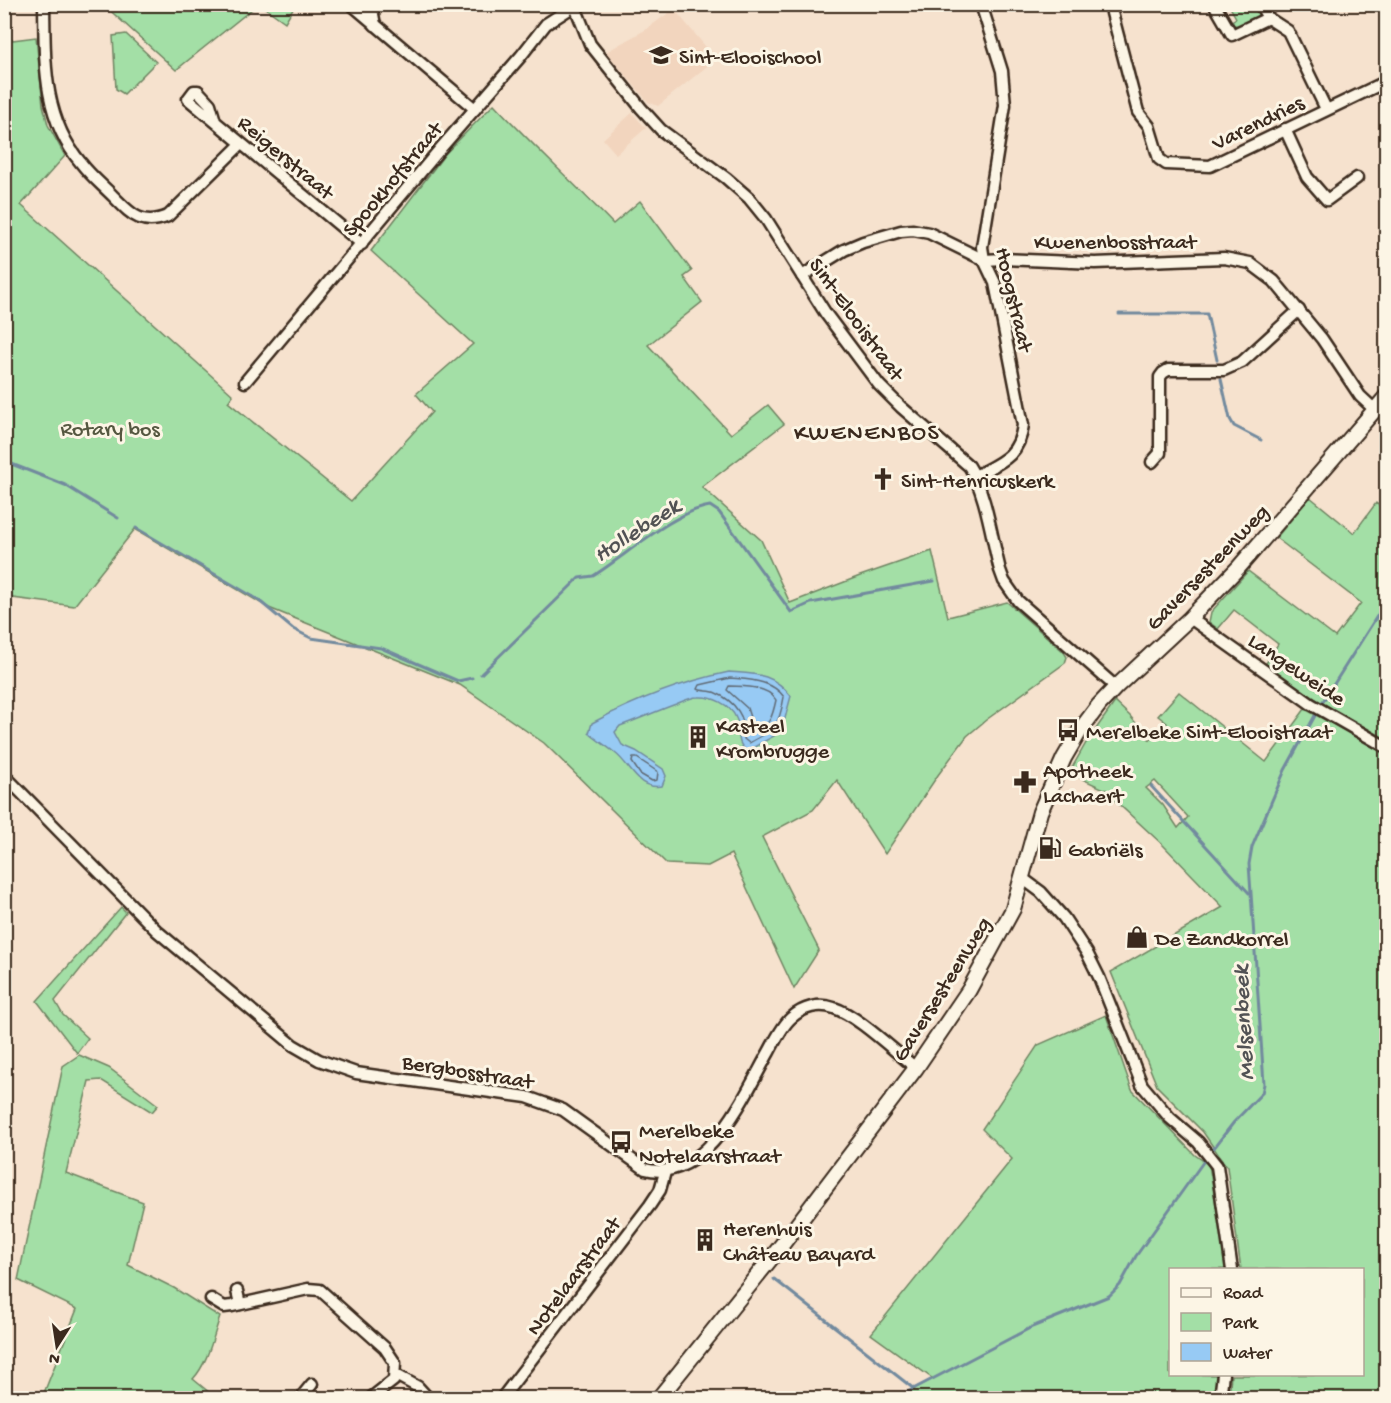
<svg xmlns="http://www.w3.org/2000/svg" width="1391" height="1403" font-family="'Gochi Hand',sans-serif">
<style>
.built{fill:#f2d5be}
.green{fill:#a3dfa6;stroke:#6f8462;stroke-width:1.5;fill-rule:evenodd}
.water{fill:#97caf4;stroke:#728a9e;stroke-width:1.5}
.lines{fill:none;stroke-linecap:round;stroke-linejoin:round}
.shore{stroke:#606a74;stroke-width:1.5}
.stream{stroke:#728a9e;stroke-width:3}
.minor-casing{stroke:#3b2a1e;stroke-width:15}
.tertiary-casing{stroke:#3b2a1e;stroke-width:18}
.minor{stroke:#fcf5e5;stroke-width:10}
.tertiary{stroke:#fcf5e5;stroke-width:14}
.labels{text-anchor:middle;stroke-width:6;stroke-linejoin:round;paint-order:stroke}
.poi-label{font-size:22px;fill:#3b2a1e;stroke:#fcf5e5;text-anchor:start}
.street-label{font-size:22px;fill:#3b2a1e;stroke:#fcf5e5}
.park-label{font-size:22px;fill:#555740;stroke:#fcf5e5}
.neighbourhood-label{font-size:24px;letter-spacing:1.5px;fill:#3b2a1e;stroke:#fcf5e5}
.water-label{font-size:24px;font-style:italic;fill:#525254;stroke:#fcf5e5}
</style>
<rect width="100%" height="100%" fill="#f6e2ce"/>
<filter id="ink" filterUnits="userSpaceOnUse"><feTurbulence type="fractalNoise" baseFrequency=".0167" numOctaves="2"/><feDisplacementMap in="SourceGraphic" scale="12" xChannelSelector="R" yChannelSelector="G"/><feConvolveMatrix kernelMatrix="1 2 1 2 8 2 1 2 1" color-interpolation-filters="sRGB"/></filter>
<g filter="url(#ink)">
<!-- built -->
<g class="built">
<path d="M 674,9 L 716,59 L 658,106 L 648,102 L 606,52 L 645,30 Z"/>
<path d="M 632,113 L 646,128 L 616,154 L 603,139 Z"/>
</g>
<!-- green -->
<g class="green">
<path d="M 104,5 L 257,5 L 176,70 Z"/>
<path d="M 261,5 L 295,5 L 285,22 Z"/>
<path d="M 1229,5 L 1256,5 L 1259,11 L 1258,17 C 1250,23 1238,30 1230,22 L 1236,18 Z"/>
<path d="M 126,34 L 156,62 L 124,94 L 116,89 L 113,36 Z"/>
<path d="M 36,37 L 43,105 L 48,125 L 65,156 L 21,205 L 233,395 L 228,402 L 351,501 L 432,412 L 416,394 L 473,344 L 371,251 L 445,154 L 494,104 C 532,145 574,183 613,224 L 640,201 L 692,271 L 684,277 L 702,302 L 648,345 L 731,434 L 768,405 L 784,424 L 702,487 L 761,540 L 790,603 L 860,576 L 932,551 L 948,617 L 1007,602 L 1064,652 L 1067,657 L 1065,663 L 986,720 L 967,736 L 938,775 L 885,854 L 837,780 L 813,810 L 762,837 L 819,950 L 794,989 L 731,854 L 708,866 L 667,864 L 544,743 L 460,685 L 269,608 L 135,529 L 74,606 L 5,597 L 5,41 Z"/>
<path d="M 1310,497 L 1354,533 L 1376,503 L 1386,511 L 1386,739 L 1322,703 L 1265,665 L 1278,644 L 1234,610 L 1218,629 L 1209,622 L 1211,612 L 1248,571 L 1335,637 L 1361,603 L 1276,538 Z"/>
<path d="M 1179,692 L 1266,762 L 1305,709 L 1386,753 L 1386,1398 L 1229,1398 L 1231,1375 L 1362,1374 L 1362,1270 L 1241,1269 L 1227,1167 L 1203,1132 L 1157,1086 L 1111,972 L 1223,907 L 1163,845 L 1111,797 L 1113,793 L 1069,773 L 1086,743 L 1115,702 L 1130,716 L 1150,740 L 1167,723 L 1158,716 ZM 1155,781 L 1188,817 L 1178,828 L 1163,805 L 1146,788 Z"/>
<path d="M 121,907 L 126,912 L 55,1001 L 63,1015 L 88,1038 L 77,1053 L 37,1001 Z"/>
<path d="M 1106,1015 L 1132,1090 L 1195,1155 L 1209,1165 L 1227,1269 L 1170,1270 L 1170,1374 L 1218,1375 L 1216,1398 L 896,1398 L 933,1379 L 871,1334 L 1012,1159 L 982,1129 L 1038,1045 Z"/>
<path d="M 79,1055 L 109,1068 L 158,1105 L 152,1112 L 101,1080 L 89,1081 L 66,1173 L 143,1202 L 128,1265 L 174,1288 L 220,1317 C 213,1337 208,1363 193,1379 L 216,1398 L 42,1398 L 77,1309 L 18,1280 L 63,1066 Z"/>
</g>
<!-- water -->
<path class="water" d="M 729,672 C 756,674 773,673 791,696 L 783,726 L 774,736 L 747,751 C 733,740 743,732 736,718 C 730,704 712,696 698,697 C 691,697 683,701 676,704 C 657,711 639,719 620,726 L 615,732 L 622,745 L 636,751 L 663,769 L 666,776 L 662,786 C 636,790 632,766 615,753 C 607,746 598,741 589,733 L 592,723 C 635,700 681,682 729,672 Z"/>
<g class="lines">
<!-- shore -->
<g class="shore">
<path d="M 730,678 C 750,680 772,680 784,697 C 779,727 775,729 749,743 L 744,739 C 747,718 735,701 716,693 C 710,690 703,692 698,689 L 700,685 Z"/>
<path d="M 729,686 C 743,686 768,686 776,700 C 773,714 770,728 754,730 L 747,708 L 727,690 Z"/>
<path d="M 633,758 L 637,758 L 658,772 L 657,780 L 652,781 L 640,774 L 632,762 Z"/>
</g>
<!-- stream -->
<g class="stream">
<path d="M 1119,314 L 1207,314 L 1217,360"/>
<path d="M 1221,379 L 1230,419 L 1234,426 L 1261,440"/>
<path d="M 4,461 L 65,485 L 118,518"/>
<path d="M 136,528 L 257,599 L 293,629 L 311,638 L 381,648 L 458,681 L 472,678"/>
<path d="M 481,674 L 579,578 L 593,576 C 625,556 675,511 710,506 L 719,512 L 791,612 L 811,603 L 934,581"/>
<path d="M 1320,706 L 1386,602"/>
<path d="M 1151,786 L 1249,893"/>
<path d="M 1210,1153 L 1234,1122 L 1262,1093 L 1264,1084 L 1249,864 L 1252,847 L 1285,770 L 1317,712"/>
<path d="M 774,1279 L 914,1389"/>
<path d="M 896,1398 L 1032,1327 L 1109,1296 L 1120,1285 L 1136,1256 L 1206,1158"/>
</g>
<!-- minor casing -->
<g class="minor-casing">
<g id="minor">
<path d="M 44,4 C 45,60 42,117 81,163 C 90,175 102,185 113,196 C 131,214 141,227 168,216 L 241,144"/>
<path d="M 351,4 L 475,109"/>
<path d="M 371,4 L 375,25"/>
<path d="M 574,4 L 590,44 L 641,108 L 661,130 L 726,178 L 749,198 L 766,219 L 826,314 L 879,385 L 901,407 L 969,466 C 986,492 992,540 1000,570 L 1004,581 L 1018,601 L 1116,687"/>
<path d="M 1112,4 L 1112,13 L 1138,112 L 1149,126 L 1159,159 L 1166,164 L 1210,166 L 1381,84 L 1386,79"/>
<path d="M 1214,4 L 1232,35 L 1268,18"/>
<path d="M 1260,4 L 1268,18 L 1288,31 L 1326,109"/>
<path d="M 215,121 L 210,104 L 198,91 L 194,91 L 188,99 L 362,244"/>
<path d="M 1285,129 L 1307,177 L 1327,200 L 1357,178"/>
<path d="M 802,276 L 844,250 L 863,242 L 901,231 L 913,230 L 929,233 L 984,260 L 1004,259 L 1095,263 L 1224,258 L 1250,263 L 1274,281 L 1322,339 L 1360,396 L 1375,410"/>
<path d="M 245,382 L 440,149 L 521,56 L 546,24 L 574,6"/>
<path d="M 1152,462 L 1160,453 L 1160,377 L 1163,373 L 1168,370 L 1224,370 L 1242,362 L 1299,310"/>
<path d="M 975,476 C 1001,462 1019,457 1023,425 L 995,283 L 984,260 L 982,247 L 1005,105 L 1002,71 L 981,4"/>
<path d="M 1190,618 L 1311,704 L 1386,747"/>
<path d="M 4,775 L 157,931 L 293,1045 L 319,1060 L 356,1073 L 527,1097 L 563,1110 L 645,1169 C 707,1184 744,1096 769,1052 C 775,1041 782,1026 791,1018 C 803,1007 819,1003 834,1008 C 857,1015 895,1052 916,1068"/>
<path d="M 1022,878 L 1041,892 L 1064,918 L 1087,953 L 1099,977 L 1142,1085 L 1170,1118 L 1198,1142 L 1217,1166 L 1232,1270"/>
<path d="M 237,1291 L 240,1304"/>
<path d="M 211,1299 L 224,1307 L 232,1306 L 308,1289 L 320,1290 L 385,1348 L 395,1363 L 394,1380 L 371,1398"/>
<path d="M 396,1375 L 418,1387 L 428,1398"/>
<path d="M 307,1398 L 303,1395 L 312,1384"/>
<path d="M 502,1398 L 650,1205 L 660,1190 L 665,1172"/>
<path d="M 1220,1398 L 1223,1374"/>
</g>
</g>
<!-- tertiary casing -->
<g class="tertiary-casing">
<path id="tertiary" d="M 659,1398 L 781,1246 L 916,1068 L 969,990 L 1013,909 L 1040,812 L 1064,758 L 1081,729 L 1099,705 L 1116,687 L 1190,618 L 1239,567 L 1386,397"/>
</g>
<!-- minor -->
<use href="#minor" class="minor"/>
<!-- tertiary -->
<use href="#tertiary" class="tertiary"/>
</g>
</g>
<!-- icons -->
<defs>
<g id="school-bare" transform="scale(1.8)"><path d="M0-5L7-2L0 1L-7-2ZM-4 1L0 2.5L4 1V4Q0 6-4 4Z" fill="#3b2a1e" stroke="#fcf5e5" stroke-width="2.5" paint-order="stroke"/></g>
<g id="church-bare" transform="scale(1.8)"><path d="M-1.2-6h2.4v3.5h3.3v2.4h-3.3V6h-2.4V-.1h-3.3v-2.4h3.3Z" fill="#3b2a1e" stroke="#fcf5e5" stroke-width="2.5" paint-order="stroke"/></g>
<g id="bus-bare" transform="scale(1.8)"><path d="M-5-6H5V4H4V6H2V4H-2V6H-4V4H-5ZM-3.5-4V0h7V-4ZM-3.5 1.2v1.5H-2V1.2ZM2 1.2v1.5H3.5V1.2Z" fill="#3b2a1e" stroke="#fcf5e5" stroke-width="2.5" paint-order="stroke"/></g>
<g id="building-bare" transform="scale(1.8)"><path d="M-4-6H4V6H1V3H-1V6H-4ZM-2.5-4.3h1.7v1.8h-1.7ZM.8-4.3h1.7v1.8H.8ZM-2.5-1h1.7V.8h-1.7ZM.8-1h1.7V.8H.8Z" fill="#3b2a1e" stroke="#fcf5e5" stroke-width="2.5" paint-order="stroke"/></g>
<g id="pharmacy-bare" transform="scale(1.8)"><path d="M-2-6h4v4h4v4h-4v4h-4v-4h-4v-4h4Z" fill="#3b2a1e" stroke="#fcf5e5" stroke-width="2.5" paint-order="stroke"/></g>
<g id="fuel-bare" transform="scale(1.8)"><path d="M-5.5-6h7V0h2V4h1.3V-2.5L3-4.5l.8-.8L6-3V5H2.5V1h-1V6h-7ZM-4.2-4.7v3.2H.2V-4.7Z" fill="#3b2a1e" stroke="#fcf5e5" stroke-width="2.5" paint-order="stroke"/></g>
<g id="shop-bare" transform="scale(1.8)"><path d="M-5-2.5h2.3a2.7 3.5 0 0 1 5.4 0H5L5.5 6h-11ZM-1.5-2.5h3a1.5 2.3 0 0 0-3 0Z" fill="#3b2a1e" stroke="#fcf5e5" stroke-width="2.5" paint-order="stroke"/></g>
</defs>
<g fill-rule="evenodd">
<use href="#school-bare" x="661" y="55"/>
<use href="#church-bare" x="883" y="479"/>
<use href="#bus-bare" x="1068" y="730"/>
<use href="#building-bare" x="698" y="737"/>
<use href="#pharmacy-bare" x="1025" y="782"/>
<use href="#fuel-bare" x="1050" y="848"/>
<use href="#shop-bare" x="1137" y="937"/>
<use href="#bus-bare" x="621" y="1142"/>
<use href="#building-bare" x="705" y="1240"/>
</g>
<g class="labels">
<!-- poi labels -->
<g class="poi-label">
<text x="679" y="63">Sint-Elooischool</text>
<text x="901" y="487">Sint-Henricuskerk</text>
<text x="716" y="732">Kasteel<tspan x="716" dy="25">Krombrugge</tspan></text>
<text x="1086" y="738">Merelbeke Sint-Elooistraat</text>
<text x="1043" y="777">Apotheek<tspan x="1043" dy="25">Lachaert</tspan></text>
<text x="1068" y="856">Gabriëls</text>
<text x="1155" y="945">De Zandkorrel</text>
<text x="639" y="1137">Merelbeke<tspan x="639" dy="25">Notelaarstraat</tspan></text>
<text x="723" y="1235">Herenhuis<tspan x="723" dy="25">Château Bayard</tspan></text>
</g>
<!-- street labels -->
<g class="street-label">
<text transform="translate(1257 121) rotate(-26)" y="8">Varendries</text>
<text transform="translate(287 156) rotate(40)" y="8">Reigerstraat</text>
<text transform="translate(391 178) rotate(-50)" y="8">Spookhofstraat</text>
<text x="1115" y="248">Kwenenbosstraat</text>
<text transform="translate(1016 299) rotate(77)" y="8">Hoogstraat</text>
<text transform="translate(858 318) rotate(54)" y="8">Sint-Elooistraat</text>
<text transform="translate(1206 566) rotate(-46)" y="8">Gaversesteenweg</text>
<text transform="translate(1298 668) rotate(34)" y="8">Langeweide</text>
<text transform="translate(940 988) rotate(-58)" y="8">Gaversesteenweg</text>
<text transform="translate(468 1070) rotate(9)" y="8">Bergbosstraat</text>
<text transform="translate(572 1275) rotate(-53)" y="8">Notelaarstraat</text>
</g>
<!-- park labels -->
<g class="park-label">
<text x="110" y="435">Rotary bos</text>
</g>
<!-- neighbourhood labels -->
<g class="neighbourhood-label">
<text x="867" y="439">KWENENBOS</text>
</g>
<!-- water labels -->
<g class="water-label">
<text transform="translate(636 529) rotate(-33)" y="8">Hollebeek</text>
<text transform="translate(1242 1023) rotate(-93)" y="8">Melsenbeek</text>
</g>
</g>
<!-- margin -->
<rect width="1391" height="1403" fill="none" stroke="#fcf5e5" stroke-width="24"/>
<rect x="12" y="12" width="1367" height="1379" fill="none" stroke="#3b2a1e" stroke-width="2" filter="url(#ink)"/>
<!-- legend -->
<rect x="1169" y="1268" width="195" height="108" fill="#fcf5e5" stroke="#afa495" stroke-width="1.5"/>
<rect x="1181" y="1288" width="30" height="9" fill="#fcf5e5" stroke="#afa495" stroke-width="1.5"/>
<text x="1223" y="1298" font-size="18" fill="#3b2a1e">Road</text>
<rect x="1181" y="1313" width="30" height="18" fill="#a3dfa6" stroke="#afa495" stroke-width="1.5"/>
<text x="1223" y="1328" font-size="18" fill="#3b2a1e">Park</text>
<rect x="1181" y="1343" width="30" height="18" fill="#97caf4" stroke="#afa495" stroke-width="1.5"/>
<text x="1223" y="1358" font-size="18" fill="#3b2a1e">Water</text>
<!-- north arrow -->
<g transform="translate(57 1346) rotate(192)" stroke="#fcf5e5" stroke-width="4.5" paint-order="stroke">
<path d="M0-4.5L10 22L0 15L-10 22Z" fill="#3b2a1e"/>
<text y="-9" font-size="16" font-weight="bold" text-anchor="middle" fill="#3b2a1e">N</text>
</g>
</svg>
